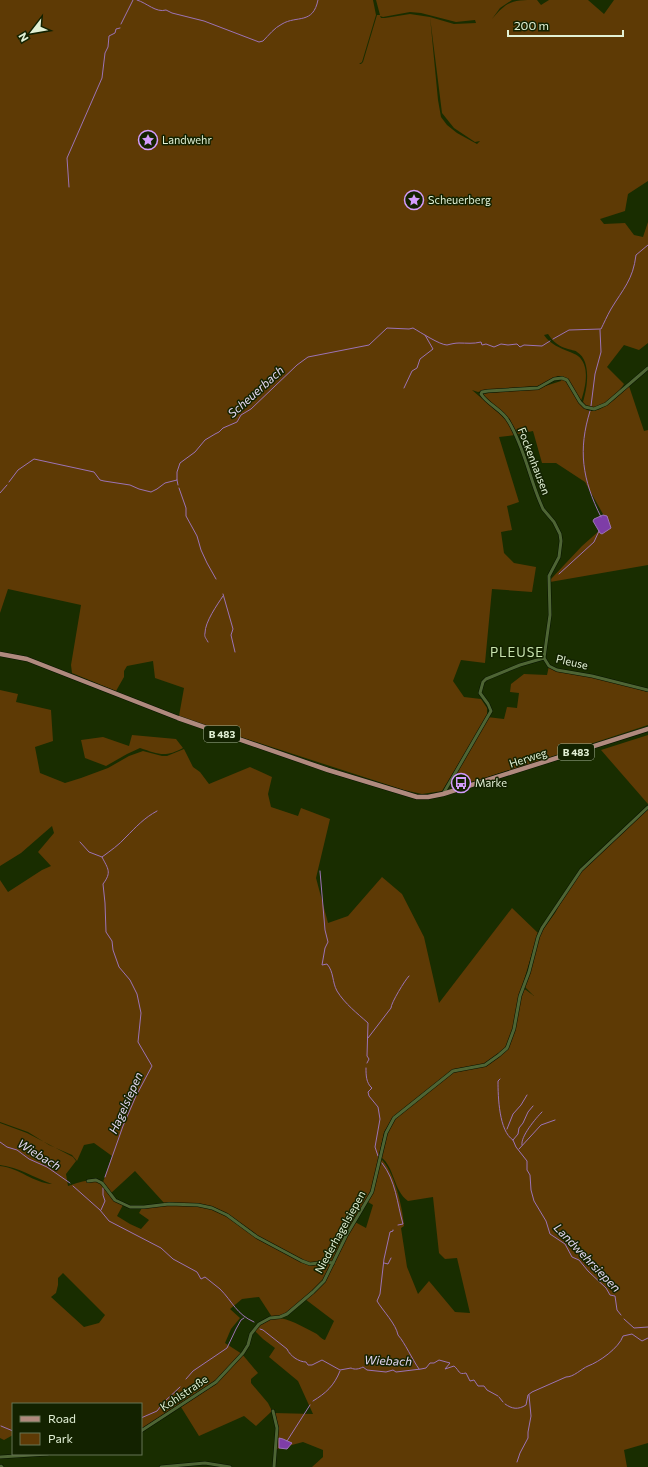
<svg xmlns="http://www.w3.org/2000/svg" width="648" height="1467" font-family="Commissioner,sans-serif">
<style>
.green{fill:#5e3a05;fill-rule:evenodd}
.water{fill:#7e3da7;stroke:#9c73b5}
.lines{fill:none;stroke-linecap:round;stroke-linejoin:round}
.stream{stroke:#9c73b5;stroke-width:1}
.street-casing{stroke:#081300;stroke-width:4}
.primary-casing{stroke:#081300;stroke-width:5.5}
.street{stroke:#4e6534;stroke-width:3}
.primary{stroke:#b08a7e;stroke-width:4.5}
.labels{text-anchor:middle;stroke-width:3;stroke-linejoin:round;paint-order:stroke}
.shield{fill:#132200;stroke:#a4b295;stroke-width:1}
.shield-label{font-size:10px;font-weight:bold;fill:#e2f0d5}
.poi-label{font-size:11px;fill:#e2f0d5;stroke:#132200;text-anchor:start}
.street-label{font-size:11px;fill:#e2f0d5;stroke:#132200}
.water-label{font-size:12px;font-style:italic;fill:#e3d5ef;stroke:#132200}
.quarter-label{font-size:13px;letter-spacing:1px;fill:#c9e4af;stroke:#132200}
</style>
<rect width="100%" height="100%" fill="#192d00"/>
<!-- green -->
<g class="green">
<path d="M 0,0 L 373,0 L 376,15 L 362,62 L 359,64 L 361,64 L 363,62 L 377,15 L 380,15 L 376,0 L 512,0 L 500,8 L 492,19 C 508,0 513,0 537,0 L 541,5 L 549,0 L 588,0 L 604,14 L 614,0 L 648,0 L 648,181 L 628,194 L 625,211 L 600,219 L 604,224 L 625,223 L 634,235 L 643,237 L 648,222 L 648,343 L 639,350 L 624,345 L 607,367 L 624,384 C 615,397 602,410 585,407 L 583,402 C 587,389 592,361 577,352 C 575,350 570,350 568,349 C 560,347 553,342 548,334 L 544,335 C 550,344 560,348 570,352 C 572,353 576,354 578,356 C 591,366 585,389 581,401 L 579,401 C 582,405 586,411 591,411 C 603,412 621,394 629,386 L 644,431 L 648,430 L 648,565 L 550,582 L 551,579 L 582,546 L 608,523 L 585,482 L 556,463 L 542,463 L 533,431 L 518,434 L 509,419 L 480,394 L 539,388 L 561,381 L 560,376 L 558,376 L 538,386 L 486,390 L 478,392 L 472,390 L 508,421 L 515,435 L 499,437 L 519,502 L 507,506 L 512,530 L 501,532 L 504,553 L 514,563 L 536,567 L 532,592 L 492,589 L 485,663 L 461,660 L 453,681 L 464,697 L 481,699 L 487,708 L 487,717 L 442,791 L 422,794 L 404,790 L 219,730 L 179,716 L 184,688 L 155,678 L 153,661 L 127,666 L 124,671 L 124,677 L 116,691 L 72,673 L 71,665 L 81,605 L 8,589 L 0,613 ZM 410,12 L 421,13 L 456,22 L 475,20 L 476,23 L 454,24 L 430,17 L 442,113 L 454,128 L 475,142 L 480,141 L 477,144 L 457,133 L 447,125 L 441,117 L 438,100 L 430,17 L 410,14 L 385,18 L 381,18 L 380,16 L 383,17 Z"/>
<path d="M 549,666 L 557,670 L 592,676 L 648,692 L 648,725 L 575,749 L 475,781 L 447,786 L 487,717 L 504,719 L 507,707 L 517,708 L 519,693 L 510,692 L 511,684 L 524,674 L 547,675 Z"/>
<path d="M 0,690 L 18,694 L 16,702 L 51,710 L 53,741 L 35,747 L 40,773 L 65,783 L 81,778 L 108,768 L 129,756 L 143,751 L 162,756 L 167,756 L 184,749 L 193,767 L 200,772 L 209,784 L 250,767 L 272,777 L 268,794 L 271,807 L 298,816 L 301,808 L 330,819 L 316,878 L 328,923 L 348,916 L 382,877 L 402,894 L 424,937 L 439,1003 L 512,908 L 538,933 L 522,987 L 534,996 L 524,986 L 540,934 L 555,913 L 569,888 L 581,871 L 602,850 L 648,808 L 648,1443 L 624,1450 L 627,1467 L 312,1467 L 323,1457 L 323,1450 L 303,1442 L 277,1449 L 278,1428 L 274,1413 L 313,1414 L 298,1381 L 269,1357 L 275,1348 L 263,1339 L 254,1330 C 271,1306 295,1323 315,1333 C 319,1335 321,1339 325,1340 L 334,1321 L 305,1299 L 324,1281 L 346,1236 L 355,1222 L 366,1228 L 373,1205 L 368,1202 L 373,1192 L 380,1158 C 394,1169 403,1209 404,1226 L 401,1228 L 407,1267 L 418,1294 L 429,1281 L 455,1312 L 470,1313 L 457,1258 L 445,1259 L 439,1253 L 433,1197 L 408,1201 C 393,1190 395,1168 381,1157 L 385,1139 L 389,1127 L 395,1119 L 454,1071 L 481,1067 L 493,1061 L 492,1060 C 477,1070 465,1064 451,1071 L 393,1118 L 384,1132 L 372,1191 L 345,1236 L 333,1263 L 310,1264 L 258,1237 L 257,1235 L 258,1238 L 310,1265 L 327,1263 L 332,1264 L 324,1280 L 319,1286 L 286,1313 L 281,1316 L 272,1317 L 259,1297 L 242,1299 L 230,1309 L 240,1318 L 231,1329 L 225,1343 L 242,1354 L 216,1382 L 242,1354 L 258,1373 L 251,1379 L 251,1383 L 268,1403 L 272,1411 L 256,1426 L 244,1416 L 199,1436 L 181,1407 L 210,1386 C 195,1396 157,1425 141,1428 L 141,1404 L 13,1404 L 13,1435 L 4,1440 L 0,1438 L 0,1166 C 19,1168 34,1183 52,1184 C 35,1178 18,1167 0,1165 L 0,1123 L 27,1133 L 73,1157 L 76,1161 L 66,1174 L 68,1186 C 84,1181 96,1175 108,1190 L 103,1182 L 112,1156 L 94,1143 L 84,1145 L 77,1161 L 72,1155 L 49,1145 L 28,1132 L 0,1122 L 0,880 L 8,892 L 42,870 L 51,866 L 38,852 L 54,833 L 52,826 L 21,853 L 0,866 ZM 135,1171 L 165,1204 L 142,1208 L 139,1213 L 149,1220 L 141,1229 L 130,1224 L 117,1216 L 123,1205 L 112,1198 L 107,1190 L 110,1194 ZM 63,1273 L 105,1315 L 99,1323 L 84,1327 L 51,1297 L 56,1293 L 58,1285 L 58,1278 Z"/>
<path d="M 132,735 L 176,739 L 183,748 C 165,758 158,754 140,748 L 127,754 L 106,766 L 85,758 L 81,740 L 103,737 L 129,746 Z"/>
<path d="M 648,735 L 648,804 L 601,750 Z"/>
</g>
<!-- water -->
<g class="water">
<path d="M 603,515 L 607,516 L 611,528 L 602,534 L 600,533 L 593,521 L 594,519 Z"/>
<path d="M 279,1438 L 283,1439 L 292,1443 L 287,1449 L 279,1448 Z"/>
</g>
<g class="lines">
<!-- stream -->
<g class="stream">
<path d="M 137,0 C 147,3 156,13 166,10 L 172,13 L 204,21 L 259,42 L 263,41 C 269,35 274,28 282,24 C 297,15 313,25 318,0"/>
<path d="M 121,24 L 133,0"/>
<path d="M 69,187 L 67,158 L 102,78 L 105,53 L 108,47 L 109,36 L 115,33 L 116,29 L 120,28"/>
<path d="M 553,339 L 569,330 L 601,329 C 604,323 607,316 611,309 C 623,289 633,280 636,255 L 648,245"/>
<path d="M 404,388 L 412,371 L 417,368 L 420,359 L 433,349 L 425,335"/>
<path d="M 591,406 L 595,374 L 601,352 L 600,330"/>
<path d="M 590,411 C 578,450 582,479 601,517"/>
<path d="M 177,480 L 178,485"/>
<path d="M 9,482 L 18,470 L 34,459 L 94,472 L 100,480 L 104,481 L 130,485 L 139,489 L 151,492 L 157,489 L 165,483 L 177,480 L 177,472 L 180,463 L 195,452 L 205,440 L 215,434 L 219,432 L 223,428 L 237,422 L 241,415 L 251,409 L 297,365 L 308,357 L 369,345 L 387,328 L 409,329 L 413,328 C 420,332 440,345 447,345 C 451,344 455,343 459,343 C 467,343 473,344 481,342 L 482,345 L 486,344 L 494,347 L 501,344 L 508,345 L 517,344 L 520,347 L 524,345 L 542,346 L 550,341"/>
<path d="M 179,488 L 186,508 L 186,516 L 197,536 L 201,550 L 207,563 L 216,579"/>
<path d="M 0,493 L 7,485"/>
<path d="M 559,574 L 594,542 L 599,531"/>
<path d="M 223,594 L 233,629 L 231,635 L 235,652"/>
<path d="M 208,642 C 206,638 204,637 205,633 C 205,622 217,605 223,596"/>
<path d="M 80,842 L 89,852 L 102,857"/>
<path d="M 320,871 L 325,930 L 328,942 L 325,948 L 322,965 L 327,964 C 334,972 332,982 337,991 C 345,1004 357,1013 368,1023 L 367,1056 L 369,1059 L 367,1063"/>
<path d="M 368,1038 L 391,1008 C 391,1003 405,980 409,976"/>
<path d="M 366,1068 C 366,1075 366,1083 372,1088 L 368,1092 L 369,1096 L 378,1107 L 380,1119 L 375,1147 L 378,1156"/>
<path d="M 500,1079 L 498,1081 C 498,1097 499,1131 513,1140 L 516,1147 L 527,1161 L 527,1170 L 530,1175 L 531,1190 L 534,1201 L 546,1221 L 550,1234 L 565,1244 L 572,1257 L 579,1260 L 588,1271 L 606,1288 L 610,1295 L 615,1296 L 617,1310 L 621,1315"/>
<path d="M 507,1129 L 513,1114 L 521,1105 L 527,1095"/>
<path d="M 513,1140 L 518,1134 L 519,1128 L 523,1123 L 528,1112 L 533,1106"/>
<path d="M 0,1142 L 7,1147 L 17,1150 L 29,1159 L 47,1167 L 70,1183"/>
<path d="M 522,1145 C 520,1137 536,1118 542,1112"/>
<path d="M 519,1149 L 541,1125 L 555,1120"/>
<path d="M 382,1163 C 396,1181 397,1203 403,1224 L 398,1225"/>
<path d="M 105,1177 L 123,1126 L 136,1096 L 152,1066 L 138,1042 L 141,1013 L 137,994 L 130,980 L 119,967 L 113,950 L 112,941 L 106,932 L 105,903 L 103,884 C 112,872 108,869 102,857 C 110,851 119,845 126,837 C 136,827 144,818 157,811"/>
<path d="M 73,1186 L 100,1210 L 109,1221 L 161,1248 L 173,1259 L 197,1272 L 201,1279 L 205,1277 C 210,1281 215,1285 220,1289 C 233,1302 236,1314 254,1322"/>
<path d="M 101,1210 L 105,1201 L 103,1195 L 103,1188"/>
<path d="M 393,1230 L 393,1231 L 390,1232 L 384,1259 L 380,1294 L 377,1301 C 383,1311 396,1324 398,1335 C 405,1343 412,1359 419,1369"/>
<path d="M 384,1263 L 388,1264 L 391,1258"/>
<path d="M 624,1319 L 634,1328 L 648,1327"/>
<path d="M 260,1329 L 263,1330 L 287,1349 C 290,1356 299,1362 306,1362 L 308,1365 L 312,1365 L 322,1360 L 340,1370 L 351,1368 C 355,1370 359,1369 363,1367 L 367,1370 L 386,1372 L 393,1370 L 396,1372 L 421,1369 L 426,1368 L 430,1363 L 434,1363 L 439,1360 L 450,1363 L 445,1369 L 454,1366 C 460,1371 458,1375 466,1373 L 470,1381 L 474,1380 L 478,1386 L 484,1386 L 487,1390 L 498,1396"/>
<path d="M 186,1379 L 193,1371 L 227,1348 L 236,1329 L 241,1320 L 244,1318"/>
<path d="M 499,1397 L 503,1402"/>
<path d="M 313,1401 C 326,1393 334,1386 340,1371"/>
<path d="M 505,1404 C 512,1409 518,1410 526,1405 L 528,1395 L 532,1392 L 566,1377 C 574,1377 581,1369 588,1366 C 599,1362 619,1348 623,1336 L 632,1334 L 642,1341 L 648,1338"/>
<path d="M 141,1418 L 157,1411 L 164,1402 L 180,1387"/>
<path d="M 1,1426 L 13,1431"/>
<path d="M 287,1441 L 310,1405"/>
<path d="M 517,1462 L 520,1453 L 528,1438 L 528,1432 L 531,1416 L 529,1395"/>
</g>
<!-- street casing -->
<g class="street-casing">
<g id="street">
<path d="M 544,658 L 550,615 L 549,576 L 559,557 L 561,541 L 560,534 L 554,522 L 543,509 L 540,502 C 529,476 524,447 509,422 C 503,410 488,405 481,394 L 482,392 L 488,391 L 538,388 L 554,379 L 562,378 L 567,380 L 580,402 L 585,407 L 594,409 L 606,404 L 648,368"/>
<path d="M 443,794 L 491,711 L 488,704 L 480,693 L 483,682 L 486,679 L 520,665 L 544,658 L 549,666 L 557,670 L 592,676 L 648,690"/>
<path d="M 88,1181 L 96,1180 L 102,1183 L 115,1200 L 130,1207 L 144,1207 L 169,1204 L 198,1205 L 212,1208 L 227,1215 L 257,1237 L 302,1261 L 310,1264 L 327,1262 L 333,1263"/>
<path d="M 273,1411 L 277,1428 L 274,1467"/>
<path d="M 141,1431 L 216,1382 L 243,1353 L 248,1345 L 251,1334 L 259,1324 L 270,1318 L 280,1317 L 287,1314 L 313,1292 L 324,1281 L 346,1236 L 372,1192 L 386,1133 L 394,1118 L 453,1071 L 485,1065 L 499,1055 L 507,1048 L 514,1029 L 520,996 L 529,972 L 538,937 L 542,928 L 581,870 L 648,807"/>
<path d="M 0,1457 L 48,1454"/>
<path d="M 1,1466 L 2,1467"/>
<path d="M 161,1467 L 205,1463 L 230,1467"/>
</g>
</g>
<!-- primary casing -->
<g class="primary-casing">
<path id="primary" d="M 0,654 L 27,659 L 178,718 L 328,770 L 417,797 L 428,797 L 443,794 L 648,729"/>
</g>
<!-- street -->
<use href="#street" class="street"/>
<!-- primary -->
<use href="#primary" class="primary"/>
</g>
<!-- icons -->
<defs>
<g id="sight-ring" transform="scale(1)"><circle r="9.5" fill="#132200" stroke="#d39cfc" stroke-width="1.5"/><path d="M0-6L1.8-2.2L6-1.7L2.9 1.2L3.7 5.4L0 3.3L-3.7 5.4L-2.9 1.2L-6-1.7L-1.8-2.2Z" fill="#d39cfc"/></g>
<g id="bus-ring" transform="scale(1)"><circle r="9.5" fill="#132200" stroke="#d39cfc" stroke-width="1.5"/><path d="M-5-6H5V4H4V6H2V4H-2V6H-4V4H-5ZM-3.5-4V0h7V-4ZM-3.5 1.2v1.5H-2V1.2ZM2 1.2v1.5H3.5V1.2Z" fill="#d39cfc"/></g>
</defs>
<g fill-rule="evenodd">
<use href="#sight-ring" x="148" y="140"/>
<use href="#sight-ring" x="414" y="200"/>
<use href="#bus-ring" x="461" y="783"/>
</g>
<g class="labels">
<!-- shield labels -->
<g class="shield">
<rect x="204" y="726" width="36" height="16" rx="3"/>
<rect x="558" y="744" width="36" height="16" rx="3"/>
</g>
<g class="shield-label">
<text x="222" y="738">B 483</text>
<text x="576" y="756">B 483</text>
</g>
<!-- poi labels -->
<g class="poi-label">
<text x="162" y="144">Landwehr</text>
<text x="428" y="204">Scheuerberg</text>
<text x="475" y="787">Marke</text>
</g>
<!-- street labels -->
<g class="street-label">
<text transform="translate(534 461) rotate(69)" y="4">Fockenhausen</text>
<text transform="translate(572 662) rotate(13)" y="4">Pleuse</text>
<text transform="translate(528 758) rotate(-18)" y="4">Herweg</text>
<text transform="translate(340 1232) rotate(-61)" y="4">Niederhagelsiepen</text>
<text transform="translate(184 1393) rotate(-34)" y="4">Kohlstraße</text>
</g>
<!-- water labels -->
<g class="water-label">
<text transform="translate(256 392) rotate(-42)" y="4">Scheuerbach</text>
<text transform="translate(126 1103) rotate(-66)" y="4">Hagelsiepen</text>
<text transform="translate(39 1155) rotate(31)" y="4">Wiebach</text>
<text transform="translate(587 1258) rotate(46)" y="4">Landwehrsiepen</text>
<text transform="translate(388 1361) rotate(2)" y="4">Wiebach</text>
</g>
<!-- quarter labels -->
<g class="quarter-label">
<text x="517" y="657">PLEUSE</text>
</g>
</g>
<!-- legend -->
<rect x="12" y="1403" width="130" height="52" fill="#132200" stroke="#667455"/>
<rect x="20" y="1416" width="20" height="6" fill="#b08a7e" stroke="#667455"/>
<text x="48" y="1423" font-size="12" fill="#e2f0d5">Road</text>
<rect x="20" y="1433" width="20" height="12" fill="#5e3a05" stroke="#667455"/>
<text x="48" y="1443" font-size="12" fill="#e2f0d5">Park</text>
<!-- north arrow -->
<g transform="translate(32 32) rotate(239)" stroke="#132200" stroke-width="3" paint-order="stroke">
<path d="M0-3L7 15L0 10L-7 15Z" fill="#e2f0d5"/>
<text y="-6" font-size="11" font-weight="bold" text-anchor="middle" fill="#e2f0d5">N</text>
</g>
<!-- scale -->
<path d="M508 30v6h115v-6" fill="none" stroke="#e2f0d5" stroke-width="2"/>
<text x="514" y="30" font-size="12" fill="#e2f0d5" stroke="#132200" stroke-width="3" paint-order="stroke">200 m</text>
</svg>
